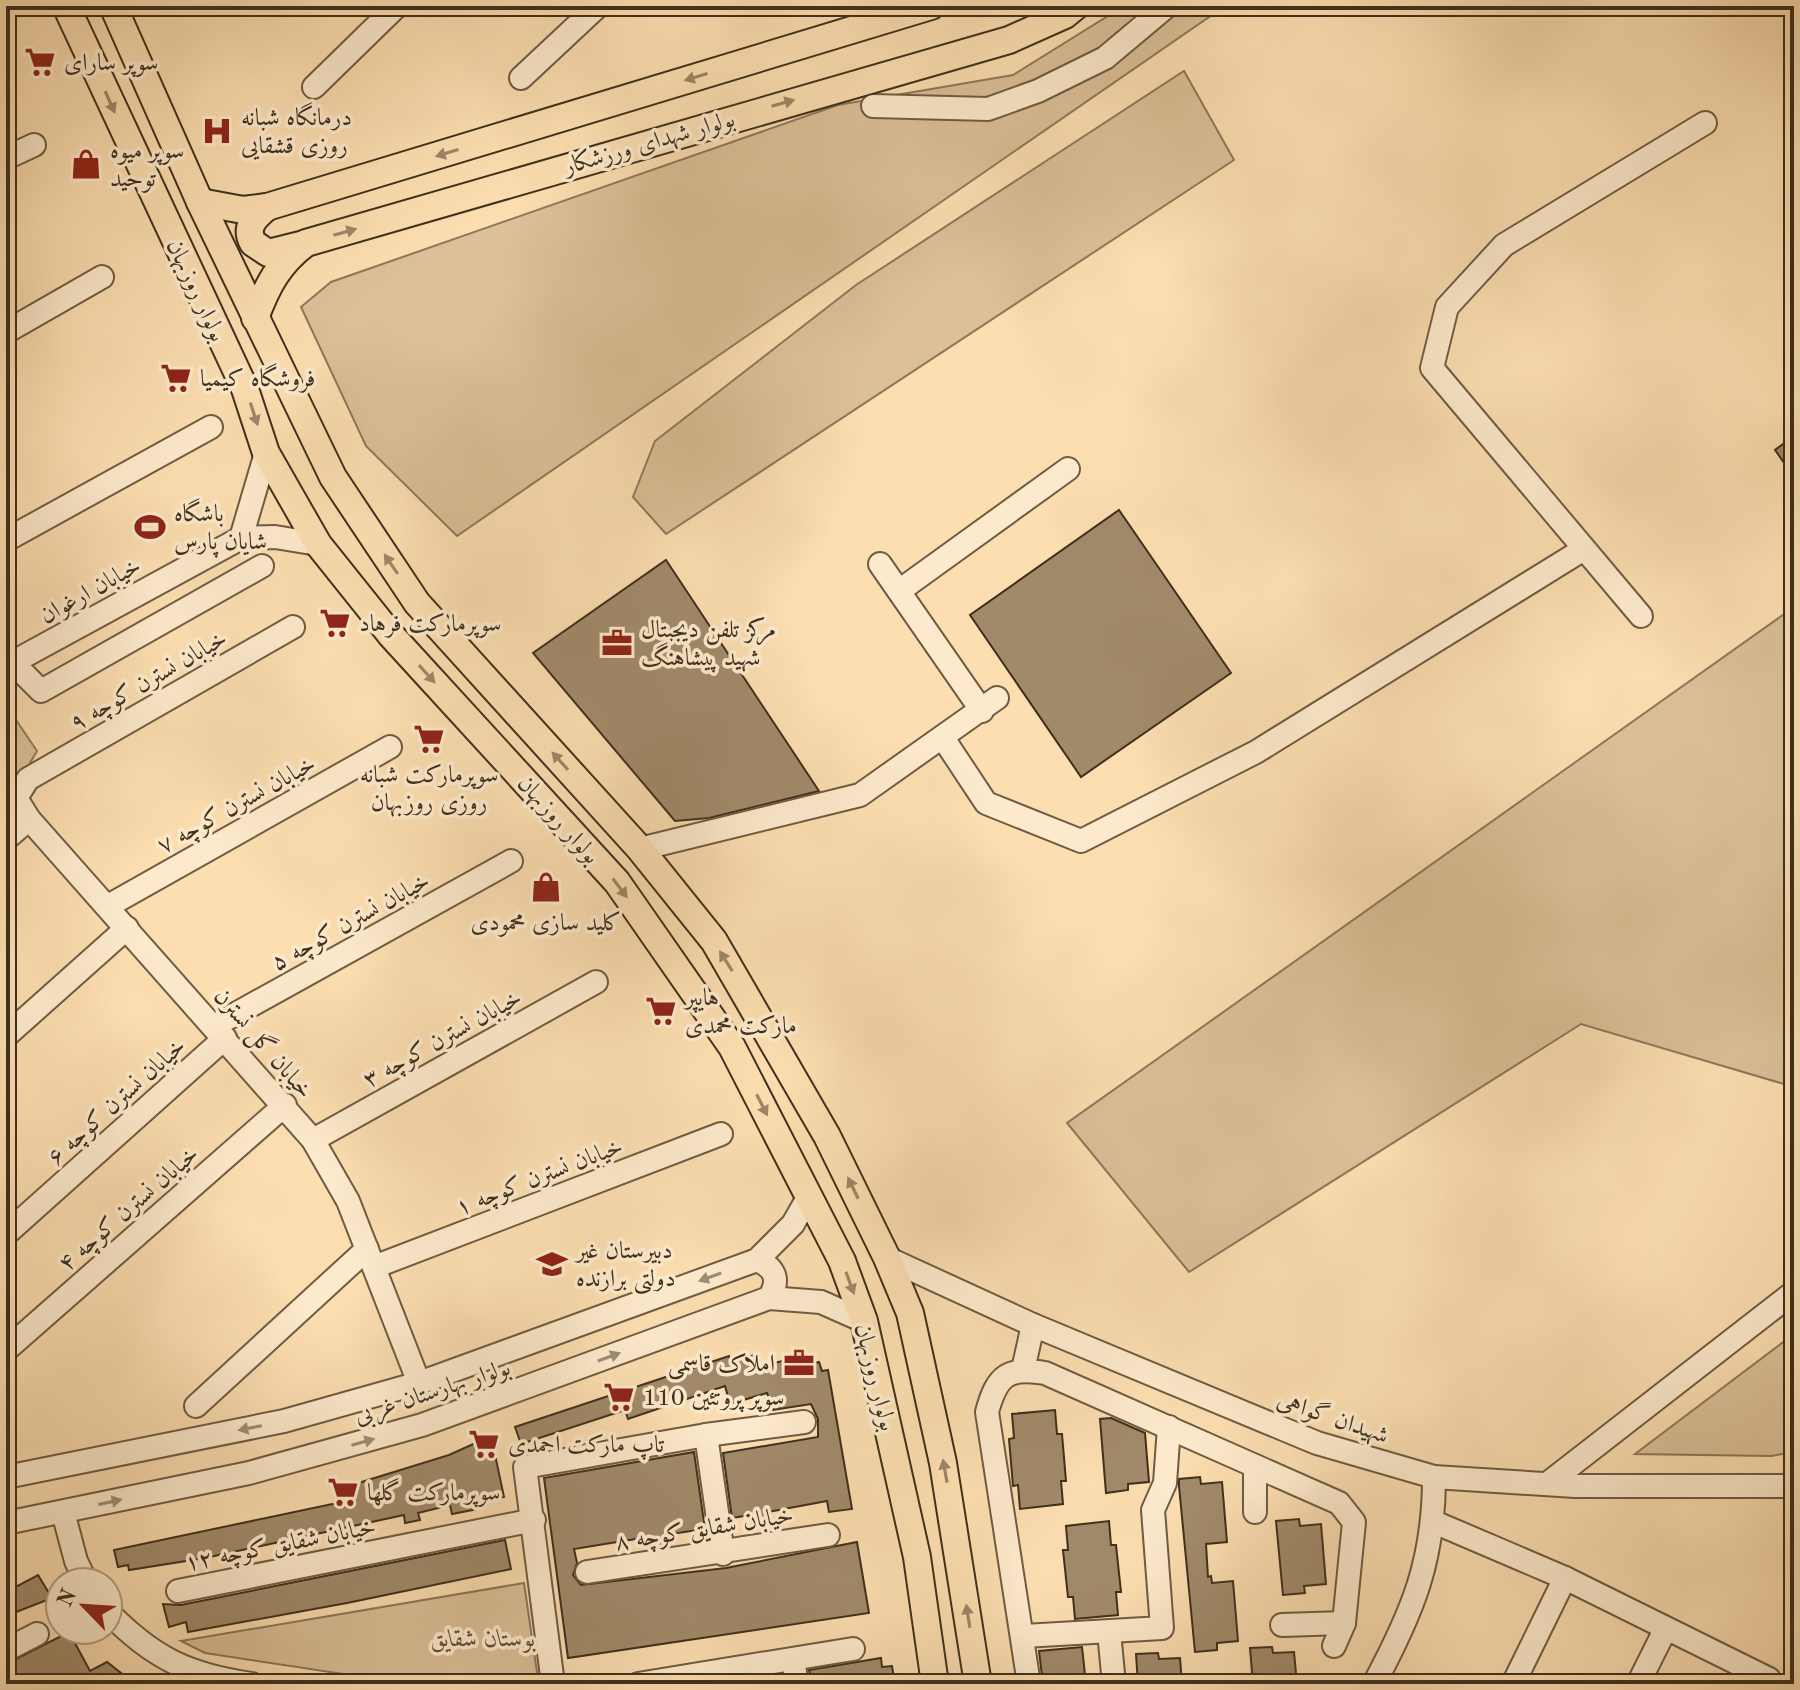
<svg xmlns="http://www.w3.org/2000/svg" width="1800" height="1690" font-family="'Old Standard TT',Amiri,serif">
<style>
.green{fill:#dcc098;stroke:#8d785a;stroke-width:2}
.building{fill:#a18a6a;stroke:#3e301d;stroke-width:2}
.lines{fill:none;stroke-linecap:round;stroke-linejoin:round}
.minor-casing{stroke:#6e5c42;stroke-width:26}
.major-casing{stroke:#3e301d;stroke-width:30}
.minor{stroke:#fdeacc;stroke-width:22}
.major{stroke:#fcdeb1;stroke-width:26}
.oneway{fill:#9d8767}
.oneway2{fill:#9e8d74}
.labels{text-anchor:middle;stroke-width:7;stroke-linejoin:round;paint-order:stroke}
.poi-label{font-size:24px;fill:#3e301d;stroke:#fdeacc;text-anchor:start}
.street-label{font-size:24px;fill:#3e301d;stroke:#fdeacc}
.park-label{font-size:24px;font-style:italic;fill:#5e4d36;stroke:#fdeacc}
</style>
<rect width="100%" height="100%" fill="#fcdeb1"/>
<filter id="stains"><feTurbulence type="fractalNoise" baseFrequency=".0025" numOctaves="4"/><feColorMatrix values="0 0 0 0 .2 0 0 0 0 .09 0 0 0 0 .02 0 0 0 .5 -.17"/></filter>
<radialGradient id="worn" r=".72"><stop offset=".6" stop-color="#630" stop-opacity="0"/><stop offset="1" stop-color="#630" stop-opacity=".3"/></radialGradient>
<!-- green -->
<g class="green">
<path d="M 1124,6 L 1225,6 L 457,536 L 366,446 L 301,307 L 331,282 L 838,105 L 1013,75 Z"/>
<path d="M 1184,71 L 1234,160 L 666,534 L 633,497 L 655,441 L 856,285 Z"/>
<path d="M 1794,607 L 1794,1087 L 1581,1024 L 1189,1272 L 1067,1123 Z"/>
<path d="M 6,705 L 37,751 L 6,804 Z"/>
<path d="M 1794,1334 L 1794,1452 L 1771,1456 L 1635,1454 Z"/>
<path d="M 524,1583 L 538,1679 L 535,1684 L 409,1684 L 205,1653 L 181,1641 Z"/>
</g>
<!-- building -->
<g class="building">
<path d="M 1794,436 L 1794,477 L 1775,450 Z"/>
<path d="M 1119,510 L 1231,673 L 1081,777 L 970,615 Z"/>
<path d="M 666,560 L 819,791 L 709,818 L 675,821 L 533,653 Z"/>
<path d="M 754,1355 L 758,1367 L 807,1355 L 810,1364 L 819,1362 L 822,1371 L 828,1370 L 852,1509 L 829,1512 L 827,1501 L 768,1512 L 770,1523 L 752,1526 L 750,1515 L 732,1518 L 723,1453 L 818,1437 L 818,1419 L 811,1404 L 773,1410 L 767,1393 L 730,1404 L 725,1386 L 628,1419 L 625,1410 L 521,1444 L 515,1427 L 729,1356 L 731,1363 Z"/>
<path d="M 1055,1410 L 1057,1434 L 1062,1434 L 1066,1481 L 1061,1481 L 1063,1504 L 1020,1509 L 1018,1485 L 1013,1486 L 1009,1439 L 1014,1438 L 1012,1414 Z"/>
<path d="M 1111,1418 L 1145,1433 L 1149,1482 L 1128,1484 L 1128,1490 L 1106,1493 L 1100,1419 Z"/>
<path d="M 491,1436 L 504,1497 L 476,1502 L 478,1509 L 452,1514 L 450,1505 L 418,1513 L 420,1520 L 405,1523 L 404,1515 L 205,1558 L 129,1570 L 128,1565 L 118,1567 L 114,1550 L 342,1502 L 339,1489 L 449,1455 Z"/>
<path d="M 694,1452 L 705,1529 L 664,1535 L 666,1546 L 649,1548 L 648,1537 L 574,1549 L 577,1563 L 573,1575 L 581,1585 L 726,1568 L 857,1542 L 869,1613 L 568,1658 L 544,1478 Z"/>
<path d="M 1200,1477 L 1201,1484 L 1222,1482 L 1227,1542 L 1206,1544 L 1208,1577 L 1211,1576 L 1212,1583 L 1233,1581 L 1238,1641 L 1217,1643 L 1217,1650 L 1195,1652 L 1179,1486 L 1179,1479 Z"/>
<path d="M 1299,1519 L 1300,1526 L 1321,1524 L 1326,1584 L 1304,1586 L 1305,1593 L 1283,1595 L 1276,1521 Z"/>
<path d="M 1109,1521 L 1111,1545 L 1116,1545 L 1121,1592 L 1116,1592 L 1118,1615 L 1075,1619 L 1073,1597 L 1068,1597 L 1063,1550 L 1068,1550 L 1066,1526 Z"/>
<path d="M 505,1540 L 511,1569 L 347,1603 L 188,1632 L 186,1622 L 169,1627 L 163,1604 L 181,1605 Z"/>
<path d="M 38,1575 L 52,1598 L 6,1616 L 6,1592 Z"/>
<path d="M 69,1632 L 90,1671 L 107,1662 L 135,1684 L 6,1684 L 6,1664 Z"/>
<path d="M 1082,1647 L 1086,1684 L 1043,1684 L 1039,1651 Z"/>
<path d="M 1272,1647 L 1273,1653 L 1294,1652 L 1297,1684 L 1253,1684 L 1250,1648 Z"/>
<path d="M 1158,1653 L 1159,1659 L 1180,1658 L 1182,1684 L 1138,1684 L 1136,1654 Z"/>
<path d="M 881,1658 L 882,1667 L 892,1666 L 895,1684 L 812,1684 L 809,1670 Z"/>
</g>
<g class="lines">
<!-- minor casing -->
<g class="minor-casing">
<g id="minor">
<path d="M 521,78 L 598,6"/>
<path d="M 314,87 L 397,6"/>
<path d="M 873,106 L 988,109 L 1038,91 L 1105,58 L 1167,6"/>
<path d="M 6,158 L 34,145"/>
<path d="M 6,332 L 102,277"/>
<path d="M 241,538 L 266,453"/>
<path d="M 6,540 L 211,427"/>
<path d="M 880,564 L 982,711"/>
<path d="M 899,591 L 1068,469"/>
<path d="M 1641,616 L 1432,368 L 1447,307 L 1504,245 L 1705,123"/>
<path d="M 293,627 L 28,779 L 16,798 L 29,819 L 313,1140 L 348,1201 L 419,1383"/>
<path d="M 12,662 L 41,691 L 262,566"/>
<path d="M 6,666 L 241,538 L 275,537 L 318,544"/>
<path d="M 943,738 L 986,803 L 1081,841 L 1256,752 L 1584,549"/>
<path d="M 6,839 L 29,819"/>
<path d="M 640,849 L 860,795 L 997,698"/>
<path d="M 108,906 L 390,747"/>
<path d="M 214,1026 L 511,861"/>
<path d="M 6,1036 L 127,928"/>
<path d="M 313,1140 L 596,982"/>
<path d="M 6,1234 L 225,1038"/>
<path d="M 887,1258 L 1033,1325 L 1317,1443 L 1434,1477 L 1575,1486 L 1794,1486"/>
<path d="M 757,1260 C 776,1268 780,1281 769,1298"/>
<path d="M 374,1267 L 721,1134"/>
<path d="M 6,1350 L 285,1105"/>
<path d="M 1023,1370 L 1033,1325"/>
<path d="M 196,1406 L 367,1249"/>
<path d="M 706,1435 L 723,1554"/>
<path d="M 1255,1466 L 1255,1512"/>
<path d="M 6,1477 L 284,1421 L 419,1383 L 757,1260 L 793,1224 L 809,1196"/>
<path d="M 1547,1484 L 1794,1292"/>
<path d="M 63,1512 L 76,1561 L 86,1582"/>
<path d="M 1434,1522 L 1565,1578 L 1769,1679 L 1766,1684"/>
<path d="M 6,1523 L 249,1473 L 422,1425 L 769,1298 L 821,1302 L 864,1321"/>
<path d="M 587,1572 L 828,1535"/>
<path d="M 178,1591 L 534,1520"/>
<path d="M 108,1612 C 153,1658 188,1675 252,1684"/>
<path d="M 1282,1625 L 1344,1623"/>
<path d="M 1109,1632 L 1114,1684"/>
<path d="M 1024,1636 L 1162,1628 L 1153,1510 L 1165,1483 L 1169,1427"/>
<path d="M 6,1650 L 37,1634"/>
<path d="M 793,1660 L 797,1684"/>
<path d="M 553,1684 L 525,1467 L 706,1435 L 804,1422"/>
<path d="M 638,1684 L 853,1649"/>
<path d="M 1029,1684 L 987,1412 C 997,1375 1008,1367 1045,1373 L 1339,1503 L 1354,1522 L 1344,1623 L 1334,1646"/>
<path d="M 1374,1684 C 1413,1611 1434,1561 1434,1477"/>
<path d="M 1513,1684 L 1565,1578"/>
<path d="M 1638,1684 L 1665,1630"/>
</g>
</g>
<!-- major casing -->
<g class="major-casing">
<g id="major">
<path d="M 66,6 L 245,389 L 266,453 L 318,544 L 390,634 L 617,882 L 732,1047 L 842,1261 L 864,1321 L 917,1557 L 935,1684"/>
<path d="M 113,6 L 200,202 L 333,477 L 417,603 L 640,849 L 714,941 L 827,1136 L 887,1258 L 910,1313 L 943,1463 L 978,1684"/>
<path d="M 200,202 L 243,210 L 267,207 L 931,6"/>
<path d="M 267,207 C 255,217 244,227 253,243 L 268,253 L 300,245"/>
<path d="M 255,318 C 267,286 278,264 306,243 L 1009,40 L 1065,15 L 1076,6"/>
</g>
</g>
<!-- minor -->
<use href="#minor" class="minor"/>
<!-- major -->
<use href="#major" class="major"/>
</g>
<!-- one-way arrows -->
<defs><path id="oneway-solid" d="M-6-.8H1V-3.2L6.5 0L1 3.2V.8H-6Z" transform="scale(2)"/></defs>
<g class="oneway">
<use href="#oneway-solid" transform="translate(696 77) rotate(163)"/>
<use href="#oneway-solid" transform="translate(110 102) rotate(66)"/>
<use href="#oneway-solid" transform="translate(783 103) rotate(-16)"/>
<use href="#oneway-solid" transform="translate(447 153) rotate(163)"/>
<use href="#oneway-solid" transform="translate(345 232) rotate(-16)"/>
<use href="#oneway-solid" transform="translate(254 414) rotate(72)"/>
<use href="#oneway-solid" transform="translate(391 564) rotate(-124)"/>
<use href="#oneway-solid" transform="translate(427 674) rotate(48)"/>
<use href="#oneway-solid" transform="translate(560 761) rotate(-132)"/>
<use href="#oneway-solid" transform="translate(620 888) rotate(53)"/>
<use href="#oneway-solid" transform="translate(726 961) rotate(-122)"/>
<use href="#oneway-solid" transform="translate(762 1105) rotate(63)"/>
<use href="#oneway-solid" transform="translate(853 1188) rotate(-116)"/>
<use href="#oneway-solid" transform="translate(850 1283) rotate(70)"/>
<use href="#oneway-solid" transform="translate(945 1471) rotate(-100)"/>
<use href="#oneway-solid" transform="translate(968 1616) rotate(-99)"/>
</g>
<g class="oneway2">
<use href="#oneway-solid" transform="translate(710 1277) rotate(160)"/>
<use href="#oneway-solid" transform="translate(609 1357) rotate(-20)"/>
<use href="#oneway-solid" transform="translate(250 1428) rotate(169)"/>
<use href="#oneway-solid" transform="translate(363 1442) rotate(-16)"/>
<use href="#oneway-solid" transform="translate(110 1502) rotate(-12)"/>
</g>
<!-- icons -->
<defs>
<g id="supermarket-bare" transform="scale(2.4)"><path d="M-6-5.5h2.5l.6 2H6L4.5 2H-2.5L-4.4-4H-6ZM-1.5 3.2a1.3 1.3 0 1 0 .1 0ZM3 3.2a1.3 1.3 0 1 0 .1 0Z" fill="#8f2418" stroke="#fdeacc" stroke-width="2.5" paint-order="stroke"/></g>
<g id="hospital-bare" transform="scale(2.4)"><path d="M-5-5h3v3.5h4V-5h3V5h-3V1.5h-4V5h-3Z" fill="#8f2418" stroke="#fdeacc" stroke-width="2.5" paint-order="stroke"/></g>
<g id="shop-bare" transform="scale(2.4)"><path d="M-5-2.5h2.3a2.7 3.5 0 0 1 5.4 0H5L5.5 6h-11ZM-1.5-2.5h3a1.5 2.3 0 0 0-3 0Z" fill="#8f2418" stroke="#fdeacc" stroke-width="2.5" paint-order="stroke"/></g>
<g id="stadium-bare" transform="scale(2.4)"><path d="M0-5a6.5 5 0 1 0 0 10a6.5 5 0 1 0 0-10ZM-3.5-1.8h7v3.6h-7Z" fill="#8f2418" stroke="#fdeacc" stroke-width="2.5" paint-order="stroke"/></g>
<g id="office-bare" transform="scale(2.4)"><path d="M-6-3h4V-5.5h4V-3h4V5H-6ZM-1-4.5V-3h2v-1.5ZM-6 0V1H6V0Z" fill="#8f2418" stroke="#fdeacc" stroke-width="2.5" paint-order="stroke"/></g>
<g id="school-bare" transform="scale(2.4)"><path d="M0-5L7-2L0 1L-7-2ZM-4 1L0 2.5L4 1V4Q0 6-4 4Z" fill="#8f2418" stroke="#fdeacc" stroke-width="2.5" paint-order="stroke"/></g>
</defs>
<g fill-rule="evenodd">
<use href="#supermarket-bare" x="40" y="62"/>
<use href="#hospital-bare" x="217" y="131"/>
<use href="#shop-bare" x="86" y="164"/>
<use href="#supermarket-bare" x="176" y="378"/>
<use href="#stadium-bare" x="150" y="527"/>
<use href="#supermarket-bare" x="335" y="623"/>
<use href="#office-bare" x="617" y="643"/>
<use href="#supermarket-bare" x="429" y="739"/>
<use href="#shop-bare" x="546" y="887"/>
<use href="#supermarket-bare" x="661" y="1011"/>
<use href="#school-bare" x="552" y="1264"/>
<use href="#office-bare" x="799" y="1363"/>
<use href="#supermarket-bare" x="619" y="1397"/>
<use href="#supermarket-bare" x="484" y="1444"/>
<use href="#supermarket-bare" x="343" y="1492"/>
</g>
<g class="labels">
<!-- poi labels -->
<g class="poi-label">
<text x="64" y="70">سوپر سارای</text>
<text x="241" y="125">درمانگاه شبانه<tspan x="241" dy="28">روزی قشقایی</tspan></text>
<text x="110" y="158">سوپر میوه<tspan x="110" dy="28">توحید</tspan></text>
<text x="200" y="386">فروشگاه کیمیا</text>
<text x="174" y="521">باشگاه<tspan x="174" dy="28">شایان پارس</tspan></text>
<text x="359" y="631">سوپرمارکت فرهاد</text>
<text x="641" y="637">مرکز تلفن دیجیتال<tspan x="641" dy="28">شهید پیشاهنگ</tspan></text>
<text x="429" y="782" text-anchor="middle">سوپرمارکت شبانه<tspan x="429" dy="28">روزی روزبهان</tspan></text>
<text x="546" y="930" text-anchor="middle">کلید سازی محمودی</text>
<text x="685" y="1005">هایپر<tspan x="685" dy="28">مارکت محمدی</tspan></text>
<text x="576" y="1258">دبیرستان غیر<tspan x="576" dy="28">دولتی برازنده</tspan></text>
<text x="775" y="1371" text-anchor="end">املاک قاسمی</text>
<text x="643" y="1405">سوپر پروتئین 110</text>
<text x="508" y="1452">تاپ مارکت احمدی</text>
<text x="367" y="1500">سوپرمارکت گلها</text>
</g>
<!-- street labels -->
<g class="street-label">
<text transform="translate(649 142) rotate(-16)" y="8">بولوار شهدای ورزشکار</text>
<text transform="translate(197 290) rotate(65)" y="8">بولوار روزبهان</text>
<text transform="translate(90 590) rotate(-29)" y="8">خیابان ارغوان</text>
<text transform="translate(148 680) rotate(-30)" y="8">خیابان نسترن کوچه ۹</text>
<text transform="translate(236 804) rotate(-29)" y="8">خیابان نسترن کوچه ۷</text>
<text transform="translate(559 819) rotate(48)" y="8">بولوار روزبهان</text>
<text transform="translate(350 921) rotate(-29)" y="8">خیابان نسترن کوچه ۵</text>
<text transform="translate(442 1038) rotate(-29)" y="8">خیابان نسترن کوچه ۳</text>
<text transform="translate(264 1043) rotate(49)" y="8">خیابان گل نسترن</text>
<text transform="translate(116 1101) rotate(-42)" y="8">خیابان نسترن کوچه ۶</text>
<text transform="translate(539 1176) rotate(-21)" y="8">خیابان نسترن کوچه ۱</text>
<text transform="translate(128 1208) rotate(-41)" y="8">خیابان نسترن کوچه ۴</text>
<text transform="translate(876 1377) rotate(76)" y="8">بولوار روزبهان</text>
<text transform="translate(432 1391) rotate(-18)" y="8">بولوار بهارستان غربی</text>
<text transform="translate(1333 1417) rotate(19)" y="8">شهیدان گواهی</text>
<text transform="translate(704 1528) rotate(-9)" y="8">خیابان شقایق کوچه ۸</text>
<text transform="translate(280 1544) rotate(-11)" y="8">خیابان شقایق کوچه ۱۲</text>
</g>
<!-- park labels -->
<g class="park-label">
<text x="483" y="1646">بوستان شقایق</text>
</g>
</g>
<!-- margin -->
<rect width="1800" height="1690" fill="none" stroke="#fcdeb1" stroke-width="32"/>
<rect x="8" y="8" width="1784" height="1674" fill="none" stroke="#3e301d" stroke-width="4"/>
<rect x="16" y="16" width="1768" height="1658" fill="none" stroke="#3e301d" stroke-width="2"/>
<!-- north arrow -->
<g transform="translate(84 1606) rotate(295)"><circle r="38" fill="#fdeacc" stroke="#b1a086" stroke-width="2"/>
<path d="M0-6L14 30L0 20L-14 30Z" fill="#8f2418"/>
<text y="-12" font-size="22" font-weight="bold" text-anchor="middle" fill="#3e301d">N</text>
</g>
<rect width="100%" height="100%" filter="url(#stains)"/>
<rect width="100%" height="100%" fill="url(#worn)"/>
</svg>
